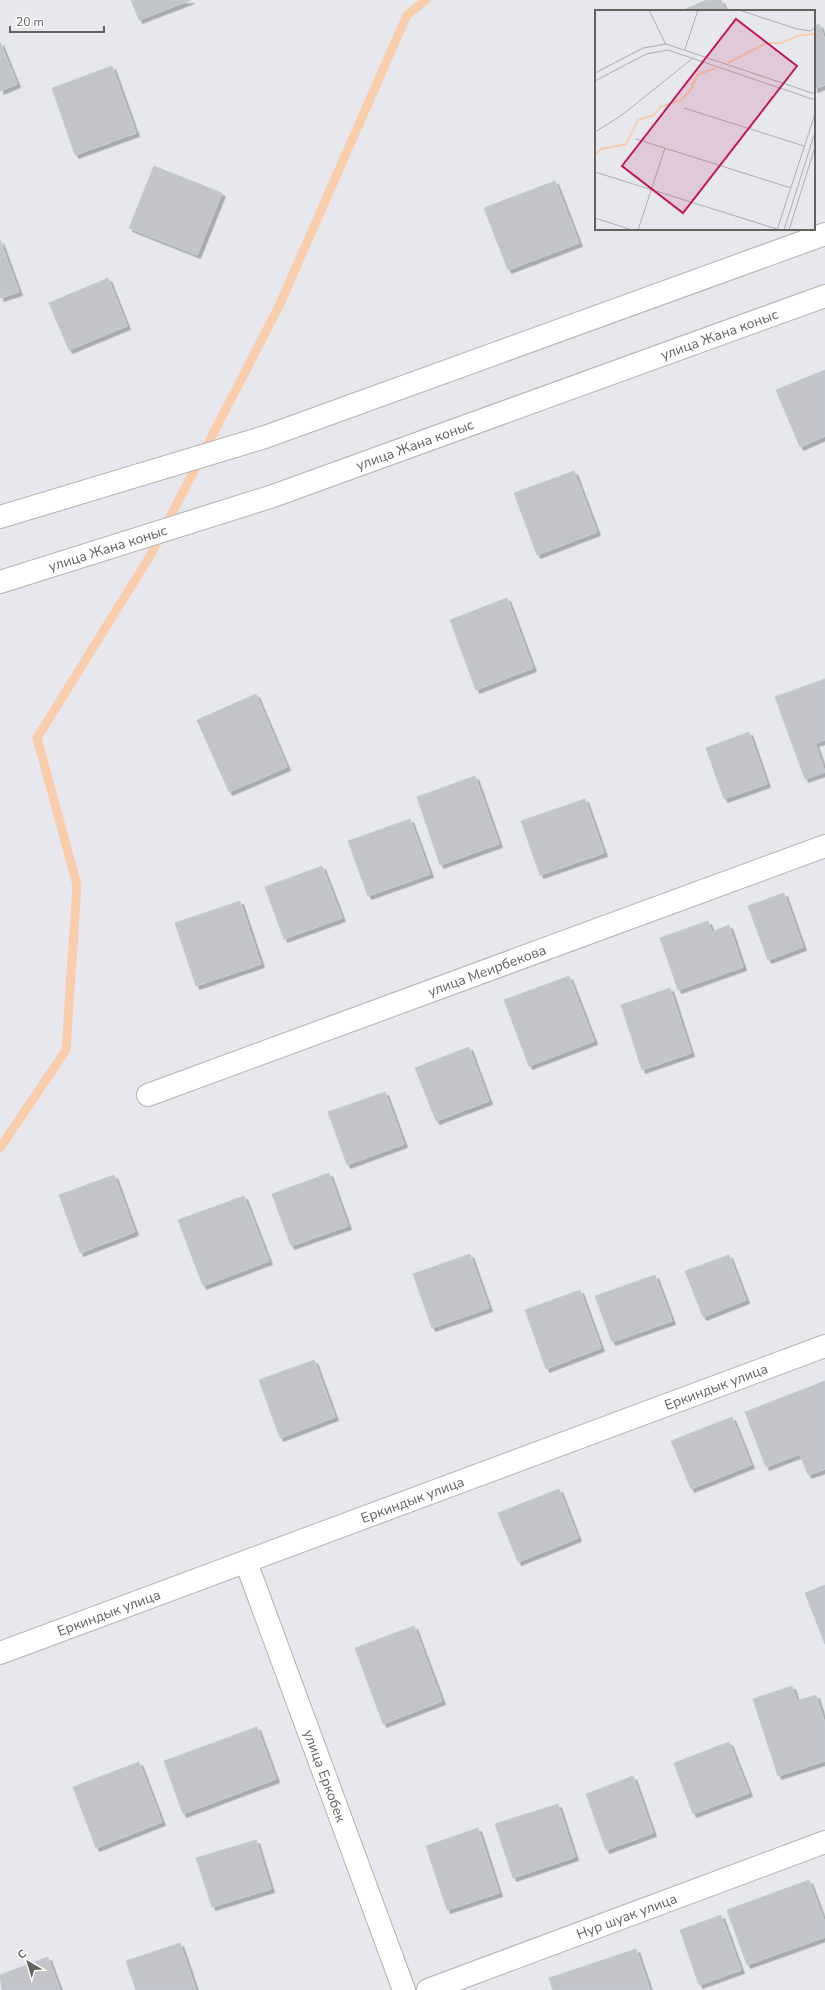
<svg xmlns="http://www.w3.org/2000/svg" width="825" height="1990" font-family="'Nunito Sans',sans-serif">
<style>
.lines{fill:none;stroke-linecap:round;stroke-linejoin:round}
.stream{stroke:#f9ccab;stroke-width:9}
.building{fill:#c2c4ca;stroke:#c4c9d3;filter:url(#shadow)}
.minor-casing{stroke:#b4b2ae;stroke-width:24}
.minor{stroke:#fff;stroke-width:22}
.labels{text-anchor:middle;stroke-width:3;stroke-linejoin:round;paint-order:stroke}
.street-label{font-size:14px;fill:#65615d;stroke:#fff}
.inset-river{fill:none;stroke:#f9ccab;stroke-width:2}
.inset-road{fill:none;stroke:#aeaeb0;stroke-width:1}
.view{fill:#c2185b;fill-opacity:0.15;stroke:#c2185b;stroke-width:2}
.inset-edge{fill:none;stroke:#65615d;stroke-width:2}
</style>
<defs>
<filter id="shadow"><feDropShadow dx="3.5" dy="3.5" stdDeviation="0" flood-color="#0004"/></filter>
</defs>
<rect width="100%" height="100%" fill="#e6e8ee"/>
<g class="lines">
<!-- stream -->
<path class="stream" d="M 0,1148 L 66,1050 L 77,885 L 37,738 L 150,556 L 279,306 L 407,15 L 426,0"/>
</g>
<!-- building -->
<g class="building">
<path d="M 131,0 L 191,0 L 139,20 Z"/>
<path d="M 707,0 L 721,0 L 726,11 L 681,11 Z"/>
<path d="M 819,24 L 825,40 L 825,85 L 814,89 L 814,26 Z"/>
<path d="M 0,42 L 17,84 L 0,91 Z"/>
<path d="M 112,66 L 136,133 L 75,155 L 52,88 Z"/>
<path d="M 154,166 L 222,193 L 197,255 L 129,228 Z"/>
<path d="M 555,181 L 579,243 L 508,270 L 484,208 Z"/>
<path d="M 0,240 L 19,292 L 0,298 Z"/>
<path d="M 108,278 L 127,326 L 69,350 L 49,303 Z"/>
<path d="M 825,370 L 825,436 L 800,447 L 776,390 Z"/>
<path d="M 574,471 L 597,532 L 537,555 L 514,493 Z"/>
<path d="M 507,598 L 533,668 L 476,690 L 450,620 Z"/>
<path d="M 825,679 L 825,740 L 815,743 L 825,772 L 805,779 L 775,697 Z"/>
<path d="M 256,694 L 287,767 L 229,792 L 197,720 Z"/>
<path d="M 749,732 L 767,784 L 724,799 L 706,748 Z"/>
<path d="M 475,776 L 499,844 L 440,865 L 417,797 Z"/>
<path d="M 585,799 L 604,853 L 540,875 L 521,821 Z"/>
<path d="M 410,819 L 430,874 L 368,896 L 348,841 Z"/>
<path d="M 322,866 L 342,918 L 284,939 L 265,887 Z"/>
<path d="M 784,893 L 803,947 L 768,960 L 748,906 Z"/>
<path d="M 240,901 L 261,964 L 196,986 L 175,923 Z"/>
<path d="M 708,921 L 712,932 L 729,925 L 743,967 L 678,990 L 660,938 Z"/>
<path d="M 569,976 L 594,1041 L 529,1066 L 504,1000 Z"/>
<path d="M 670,988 L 691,1053 L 642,1070 L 621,1005 Z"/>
<path d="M 469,1047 L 489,1101 L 436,1121 L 415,1068 Z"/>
<path d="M 385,1092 L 404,1144 L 347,1165 L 328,1112 Z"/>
<path d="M 329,1173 L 348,1226 L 291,1246 L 272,1194 Z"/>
<path d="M 114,1175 L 135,1232 L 80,1253 L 59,1195 Z"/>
<path d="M 244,1196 L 269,1261 L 203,1286 L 178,1220 Z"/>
<path d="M 470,1254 L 489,1308 L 432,1328 L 413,1274 Z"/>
<path d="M 729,1255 L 746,1300 L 703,1317 L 685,1271 Z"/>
<path d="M 655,1275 L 672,1321 L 612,1342 L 595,1296 Z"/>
<path d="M 580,1290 L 601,1348 L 546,1369 L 525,1310 Z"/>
<path d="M 314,1360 L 335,1417 L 280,1438 L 259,1380 Z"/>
<path d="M 825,1381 L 825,1469 L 808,1475 L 800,1454 L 766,1467 L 745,1412 Z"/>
<path d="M 732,1417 L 751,1465 L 691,1489 L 671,1441 Z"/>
<path d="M 559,1489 L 578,1538 L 518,1562 L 498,1513 Z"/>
<path d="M 825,1585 L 825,1644 L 805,1593 Z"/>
<path d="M 414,1626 L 442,1701 L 383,1724 L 355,1648 Z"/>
<path d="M 792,1686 L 797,1701 L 816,1695 L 825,1724 L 825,1761 L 778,1776 L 753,1699 Z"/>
<path d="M 257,1727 L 276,1779 L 183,1814 L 164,1761 Z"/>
<path d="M 729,1742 L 749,1793 L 693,1814 L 674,1763 Z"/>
<path d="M 139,1762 L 162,1822 L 96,1848 L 73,1787 Z"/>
<path d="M 633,1776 L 653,1833 L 606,1850 L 586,1794 Z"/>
<path d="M 558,1804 L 575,1857 L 513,1878 L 495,1824 Z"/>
<path d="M 478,1828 L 499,1893 L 447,1910 L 426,1846 Z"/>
<path d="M 256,1840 L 271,1889 L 212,1907 L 196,1858 Z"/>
<path d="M 809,1880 L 825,1923 L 825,1937 L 747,1965 L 727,1910 Z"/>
<path d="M 721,1915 L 741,1970 L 699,1985 L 680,1930 Z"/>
<path d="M 180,1943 L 196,1990 L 136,1990 L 126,1961 Z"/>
<path d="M 636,1949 L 650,1990 L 553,1990 L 549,1978 Z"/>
<path d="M 48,1957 L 60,1990 L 2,1990 L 0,1975 Z"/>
</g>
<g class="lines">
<!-- minor casing -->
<g class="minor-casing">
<g id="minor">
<path d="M 0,517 L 265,437 L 825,234"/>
<path id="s1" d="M 0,582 L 273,496 L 825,296"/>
<path id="s2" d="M 148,1095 L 825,846"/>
<path id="s3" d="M 246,1562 L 404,1990"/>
<path id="s4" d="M 0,1653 L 825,1346"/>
<path id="s5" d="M 428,1990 L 825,1842"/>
</g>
</g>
<!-- minor -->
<use href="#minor" class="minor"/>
</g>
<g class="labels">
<!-- street labels -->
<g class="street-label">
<text dy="5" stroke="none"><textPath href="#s1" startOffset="761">улица Жана коныс</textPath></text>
<text dy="5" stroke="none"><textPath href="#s1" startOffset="437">улица Жана коныс</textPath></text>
<text dy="5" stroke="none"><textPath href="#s1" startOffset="113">улица Жана коныс</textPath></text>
<text dy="5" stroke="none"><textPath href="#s2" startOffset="361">улица Меирбекова</textPath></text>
<text dy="5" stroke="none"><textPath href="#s4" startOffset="764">Еркиндык улица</textPath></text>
<text dy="5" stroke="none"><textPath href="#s4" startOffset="440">Еркиндык улица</textPath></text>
<text dy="5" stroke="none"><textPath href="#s4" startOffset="116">Еркиндык улица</textPath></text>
<text dy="5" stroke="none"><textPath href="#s3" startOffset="228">улица Еркобек</textPath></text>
<text dy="5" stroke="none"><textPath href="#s5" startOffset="212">Нур шуак улица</textPath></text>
</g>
</g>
<!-- overview -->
<g transform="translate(595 10)">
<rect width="220" height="220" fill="#e6e8ee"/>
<path class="inset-river" d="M 133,53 L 171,33 L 186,33 L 205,25 L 220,24M 0,145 L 6,139 L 31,134 L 43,110 L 59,105 L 65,97 L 86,90 L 96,79 L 102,65 L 121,58"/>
<path class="inset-road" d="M 54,0 L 71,35M 144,0 L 202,19 L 215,21 L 220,18M 90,39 L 103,0M 0,63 L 48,38 L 71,34 L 220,84M 0,71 L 51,44 L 73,40 L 220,90M 89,98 L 209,136M 0,122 L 27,105 L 98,48M 41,129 L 196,178M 0,162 L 182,219M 0,208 L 37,220M 43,220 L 70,138M 182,220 L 220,104M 189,220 L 220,122M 194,220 L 220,137"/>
<path class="view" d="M 141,9 L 202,56 L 88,203 L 27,156 Z"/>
<rect width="220" height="220" class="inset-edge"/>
</g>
<!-- north arrow -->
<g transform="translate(28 1962) rotate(322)" stroke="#ffffff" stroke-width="3" paint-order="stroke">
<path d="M0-3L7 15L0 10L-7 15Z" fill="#65615d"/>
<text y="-6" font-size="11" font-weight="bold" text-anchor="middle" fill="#65615d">С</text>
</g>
<!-- scale -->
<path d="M10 26v6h94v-6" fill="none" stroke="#65615d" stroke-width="2"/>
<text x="16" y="26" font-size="12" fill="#65615d" stroke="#ffffff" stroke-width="3" paint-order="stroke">20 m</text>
</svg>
